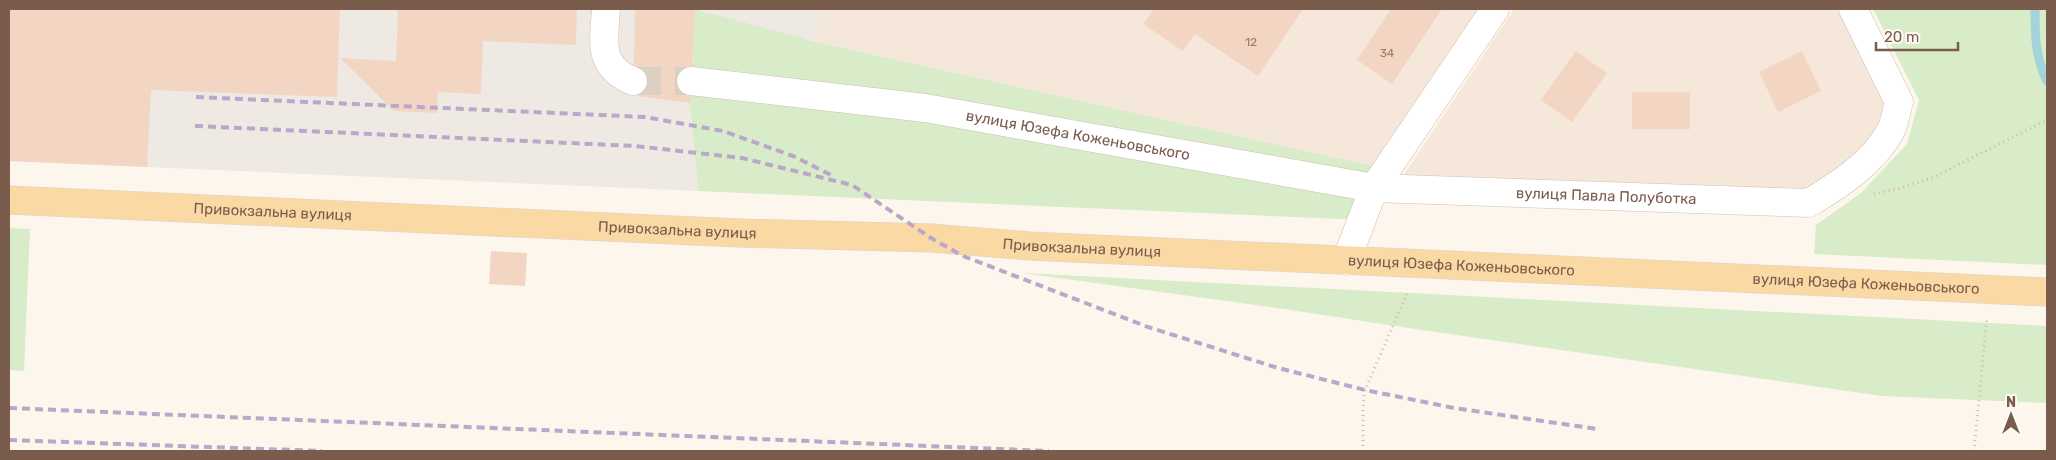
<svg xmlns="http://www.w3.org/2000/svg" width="2056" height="460" font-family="Rubik,sans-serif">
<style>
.residential{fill:#f5e8da}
.industrial{fill:#efe9e4}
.green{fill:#d8ecc9}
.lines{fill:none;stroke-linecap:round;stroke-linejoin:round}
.stream{stroke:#a5d3da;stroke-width:9}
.building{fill:#f3d5c3}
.minor-tunnel{stroke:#dcd0c4;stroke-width:28;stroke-dasharray:28 14;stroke-linecap:butt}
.minor-casing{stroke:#d1beb0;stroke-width:29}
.major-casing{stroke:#dad1cd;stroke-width:29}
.path{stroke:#d9b8a5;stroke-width:3;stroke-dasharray:1 4;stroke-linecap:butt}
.minor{stroke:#fff;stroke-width:28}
.major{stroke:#fbd9a5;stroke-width:28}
.rail{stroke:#b9a8c9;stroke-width:4;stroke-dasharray:8 5;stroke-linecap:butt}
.labels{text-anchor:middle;stroke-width:5;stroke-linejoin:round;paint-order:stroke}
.number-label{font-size:12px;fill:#987a6a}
.street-label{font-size:15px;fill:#7a5c4d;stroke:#fffaf3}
</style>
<rect width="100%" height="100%" fill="#fdf6ec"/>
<!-- residential -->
<g class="residential">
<path d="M 823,9 L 1495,9 L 1387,169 L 812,41 Z"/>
<path d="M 1514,9 L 1863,9 L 1911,102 L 1815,215 L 1388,199 Z"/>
</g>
<!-- industrial -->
<g class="industrial">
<path d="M 9,9 L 695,9 L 690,103 L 698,191 L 9,161 Z"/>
<path d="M 698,9 L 823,9 L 812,41 L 748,25 Z"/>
</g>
<!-- green -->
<g class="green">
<path d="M 695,9 L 812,41 L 1387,169 L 1362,220 L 698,191 L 690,103 Z"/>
<path d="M 1873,9 L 2047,9 L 2047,265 L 1814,254 L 1816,225 L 1861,193 L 1907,144 L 1919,100 Z"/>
<path d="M 9,228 L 30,229 L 24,371 L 9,370 Z"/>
<path d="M 1022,273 L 2047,326 L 2047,403 L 1882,396 L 1415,329 L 1284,309 Z"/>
</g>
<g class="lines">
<!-- stream -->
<path class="stream" d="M 2035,9 C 2035,35 2035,57 2047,81"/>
</g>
<!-- building -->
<g class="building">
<path d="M 9,9 L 340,9 L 337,97 L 151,90 L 147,167 L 9,161 Z"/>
<path d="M 398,9 L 577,9 L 576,45 L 483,41 L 481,94 L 438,92 L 437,113 L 394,111 L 340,58 L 396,61 Z"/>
<path d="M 635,9 L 695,9 L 692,66 L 684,67 L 679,71 L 675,80 L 677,87 L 681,93 L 691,97 L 690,103 L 637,96 L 642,94 L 647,89 L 649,81 L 646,72 L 634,64 Z"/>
<path d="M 1154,9 L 1303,9 L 1258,76 L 1195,34 L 1183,51 L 1143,24 Z"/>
<path d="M 1391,9 L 1442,9 L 1392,84 L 1357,60 Z"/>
<path d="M 1576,51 L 1607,73 L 1572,122 L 1541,100 Z"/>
<path d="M 1802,51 L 1821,91 L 1778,112 L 1759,72 Z"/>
<rect x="1632" y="92" width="58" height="37"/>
<path d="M 491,251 L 527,253 L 525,286 L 489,284 Z"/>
</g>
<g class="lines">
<!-- minor-tunnel -->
<path class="minor-tunnel" d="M 633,81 L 691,81"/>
<!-- minor casing -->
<g class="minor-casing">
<g id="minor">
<path d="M 606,9 C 604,42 597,66 633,81"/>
<path id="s1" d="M 691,81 L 925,108 L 1374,188 L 1809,203 C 1840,184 1872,164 1890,132 C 1895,124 1896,111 1899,102 L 1853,9"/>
<path d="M 1346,261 L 1374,188 L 1495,9"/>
</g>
</g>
<!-- major casing -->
<g class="major-casing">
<g id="major">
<path id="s2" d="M 9,200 L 739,233 L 931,238 L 1030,246 L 2047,292"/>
</g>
</g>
<!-- path -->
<g class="path">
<path d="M 1874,194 L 1904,187 L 1932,178 L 2047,120"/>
<path d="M 1363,451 L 1363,409 L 1365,390 L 1408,291"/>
<path d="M 1974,451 L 1987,317"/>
</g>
<!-- minor -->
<use href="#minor" class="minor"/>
<!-- major -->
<use href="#major" class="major"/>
<!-- rail -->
<g class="rail">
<path d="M 196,97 L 645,117 L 723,131 L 793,156 L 831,175"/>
<path d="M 195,126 L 635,146 L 742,158 L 852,185 L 931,238 L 963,256 L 1148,327 L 1278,368 L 1365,390 L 1454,408 L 1597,429"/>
<path d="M 9,408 L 1049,451"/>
<path d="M 9,440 L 322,451"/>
</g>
</g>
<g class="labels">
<!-- number labels -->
<g class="number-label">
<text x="1251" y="46">12</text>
<text x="1387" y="57">34</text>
</g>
<!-- street labels -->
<g class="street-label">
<text dy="5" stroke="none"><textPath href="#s1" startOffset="391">вулиця Юзефа Коженьовського</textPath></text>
<text dy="5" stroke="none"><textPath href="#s1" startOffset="924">вулиця Павла Полуботка</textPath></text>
<text dy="5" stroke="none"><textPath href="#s2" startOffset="264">Привокзальна вулиця</textPath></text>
<text dy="5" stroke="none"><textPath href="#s2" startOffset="669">Привокзальна вулиця</textPath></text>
<text dy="5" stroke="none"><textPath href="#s2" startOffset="1074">Привокзальна вулиця</textPath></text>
<text dy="5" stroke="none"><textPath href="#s2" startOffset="1454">вулиця Юзефа Коженьовського</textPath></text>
<text dy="5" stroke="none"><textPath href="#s2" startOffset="1859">вулиця Юзефа Коженьовського</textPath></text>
</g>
</g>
<!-- border -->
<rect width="2056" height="460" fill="none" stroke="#7a5c4d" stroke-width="20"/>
<!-- north arrow -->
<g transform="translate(2011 415)" stroke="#fffaf3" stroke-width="4" paint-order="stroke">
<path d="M0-4L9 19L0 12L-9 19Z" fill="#7a5c4d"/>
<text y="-8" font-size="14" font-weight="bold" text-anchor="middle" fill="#7a5c4d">N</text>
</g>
<!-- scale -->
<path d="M1876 42v8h82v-8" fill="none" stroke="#7a5c4d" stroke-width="2.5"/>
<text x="1884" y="42" font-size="15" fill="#7a5c4d" stroke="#fffaf3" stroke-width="4" paint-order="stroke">20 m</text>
</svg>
